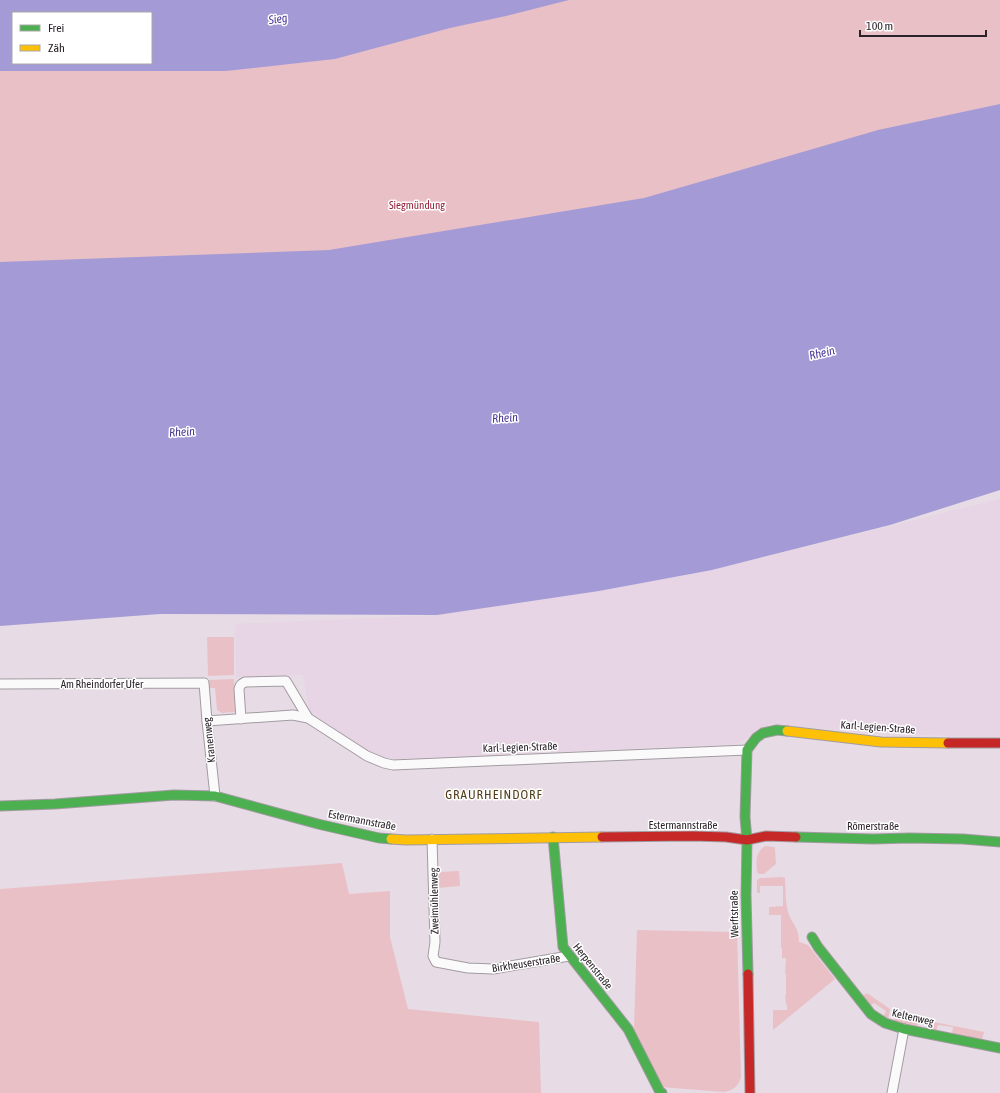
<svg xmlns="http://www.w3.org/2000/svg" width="1000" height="1093" font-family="'Asap Condensed',sans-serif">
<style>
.built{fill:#e7d4e4}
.green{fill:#eac0c7}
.water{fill:#a49bd6;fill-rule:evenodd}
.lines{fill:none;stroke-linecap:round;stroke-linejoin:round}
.street-casing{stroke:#a29ba1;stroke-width:11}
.fast-casing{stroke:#a29ba1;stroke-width:11}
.slow-casing{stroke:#a29ba1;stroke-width:11}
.jam-casing{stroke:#a29ba1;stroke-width:11}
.street{stroke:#fbfafb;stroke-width:9}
.fast{stroke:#4caf50;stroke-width:9}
.slow{stroke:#ffc107;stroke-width:9}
.jam{stroke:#c62828;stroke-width:9}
.labels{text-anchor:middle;stroke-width:3;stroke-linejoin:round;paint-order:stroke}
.park-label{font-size:11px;fill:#942138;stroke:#fff}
.street-label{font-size:11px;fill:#2a2329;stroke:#fff}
.water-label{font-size:12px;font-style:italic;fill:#4b3898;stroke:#fff}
.quarter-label{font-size:13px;letter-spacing:1px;fill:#513d17;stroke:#fff}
</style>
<rect width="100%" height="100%" fill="#e7dce5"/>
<!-- built -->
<path class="built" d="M 1000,499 L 1000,737 L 881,734 L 770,724 L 736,744 L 396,759 L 382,757 L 371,753 L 309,711 L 303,675 L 236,677 L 235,624 L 437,615 L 599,591 L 712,570 Z"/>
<!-- green -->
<g class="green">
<path d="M 0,0 L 1000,0 L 1000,293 L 0,432 L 0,37 L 13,63 L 151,63 L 151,13 L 13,13 Z"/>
<path d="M 207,637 L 234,637 L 234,675 L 208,676 Z"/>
<path d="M 234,679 L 235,712 L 222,713 L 217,710 L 215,688 L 208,688 L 208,680 Z"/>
<path d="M 765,846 L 774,847 L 775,848 L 776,864 L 764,874 L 759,874 L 757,872 C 756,861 755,853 765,846 Z"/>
<path d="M 342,863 L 349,894 L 390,891 L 390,937 L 408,1009 L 539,1022 L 541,1093 L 0,1093 L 0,889 Z"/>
<path d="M 459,871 L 460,886 L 438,888 L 438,872 Z"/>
<path d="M 782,877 L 785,878 L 785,879 C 786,891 785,904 789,915 C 794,926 799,928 799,942 L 808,945 L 835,979 L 773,1030 L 773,1010 L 787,1010 L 787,1005 L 786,1005 L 785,995 L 786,995 L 786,974 L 785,974 L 786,958 L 782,958 L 782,948 L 781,948 L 781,915 L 769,915 L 769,907 L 783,906 L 783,886 L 760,886 L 760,893 L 757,893 L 757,880 L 760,878 Z"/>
<path d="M 637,930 L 737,932 L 741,1077 C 738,1087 733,1090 724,1092 L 660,1087 L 634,1029 Z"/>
<path d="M 867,993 L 890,1009 L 888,1020 L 883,1017 L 886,1011 L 874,1003 L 869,1007 L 861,997 Z"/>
<path d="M 895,1011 L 919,1019 L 917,1027 L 894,1022 Z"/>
<path d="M 934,1022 L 984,1032 L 982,1040 L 952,1034 L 953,1027 L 938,1025 L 936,1031 L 935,1031 L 933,1028 Z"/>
</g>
<!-- water -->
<g class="water">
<path d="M 0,0 L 569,0 L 506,16 L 450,28 L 335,59 L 226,71 L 0,71 ZM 13,13 L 151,13 L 151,63 L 13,63 Z"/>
<path d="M 1000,104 L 1000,490 L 890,525 L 712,570 L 599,591 L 437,615 L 160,614 L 0,626 L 0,262 L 329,250 L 644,198 L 878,130 Z"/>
</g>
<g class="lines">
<!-- street casing -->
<g class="street-casing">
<g id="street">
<path d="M 0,684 L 204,683 L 207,721 L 215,796"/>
<path d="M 241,719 L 239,689 C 240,685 241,684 245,682 L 286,681 L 308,718"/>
<path d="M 207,721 L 293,715 L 308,718 L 367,756 L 384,763 L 393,765 L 747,750"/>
<path d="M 432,839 L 435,942 L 433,956 L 436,962 L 468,968 L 493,969 L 569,956"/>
<path d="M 892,1093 L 904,1029"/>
</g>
</g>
<!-- fast casing -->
<g class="fast-casing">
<g id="fast">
<path d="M 0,806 L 55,804 L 174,795 L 215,796 L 318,824 L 379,838 L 391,839"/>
<path d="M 553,837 L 563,947 L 628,1029 L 660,1092 L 662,1093"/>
<path d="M 796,837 L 873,839 L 909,838 L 963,839 L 1000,842"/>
<path d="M 812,937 L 818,947 L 871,1014 L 885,1023 L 904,1029 L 1000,1048"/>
<path d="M 748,974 L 746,895 L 747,840 L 745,817 L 747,750 L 756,738 L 763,733 L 777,730 L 787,731"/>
</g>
</g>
<!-- slow casing -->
<g class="slow-casing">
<g id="slow">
<path d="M 787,731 L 881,742 L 948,743"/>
<path d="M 391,839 L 406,840 L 602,837"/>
</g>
</g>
<!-- jam casing -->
<g class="jam-casing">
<g id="jam">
<path d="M 948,743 L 1000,743"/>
<path d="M 602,837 L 692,836 L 726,837 L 747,840 L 766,836 L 796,837"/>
<path d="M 748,974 L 750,1093"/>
</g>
</g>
<!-- street -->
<use href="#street" class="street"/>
<!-- fast -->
<use href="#fast" class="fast"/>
<!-- slow -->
<use href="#slow" class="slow"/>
<!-- jam -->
<use href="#jam" class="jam"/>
</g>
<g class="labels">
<!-- park labels -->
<g class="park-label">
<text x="417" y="209">Siegmündung</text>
</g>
<!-- street labels -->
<g class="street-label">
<text x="102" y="688">Am Rheindorfer Ufer</text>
<text transform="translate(878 727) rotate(4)" y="4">Karl-Legien-Straße</text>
<text transform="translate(209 740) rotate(-96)" y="4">Kranenweg</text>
<text transform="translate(520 747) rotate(-2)" y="4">Karl-Legien-Straße</text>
<text transform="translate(362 820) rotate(11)" y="4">Estermannstraße</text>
<text x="683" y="829">Estermannstraße</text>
<text x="873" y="830">Römerstraße</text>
<text transform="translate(434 901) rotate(-91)" y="4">Zweimühlenweg</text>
<text transform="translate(734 914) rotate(-91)" y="4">Werftstraße</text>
<text transform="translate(526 963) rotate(-9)" y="4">Birkheuserstraße</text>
<text transform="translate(593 966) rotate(51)" y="4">Herpenstraße</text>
<text transform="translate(913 1017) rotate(13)" y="4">Keltenweg</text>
</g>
<!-- water labels -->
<g class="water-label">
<text transform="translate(278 19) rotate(-8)" y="4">Sieg</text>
<text transform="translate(822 353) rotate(-13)" y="4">Rhein</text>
<text transform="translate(505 418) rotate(-3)" y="4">Rhein</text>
<text transform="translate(182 432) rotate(-3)" y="4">Rhein</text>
</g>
<!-- quarter labels -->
<g class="quarter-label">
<text x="494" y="799">GRAURHEINDORF</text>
</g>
</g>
<!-- legend -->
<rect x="12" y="12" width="140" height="52" fill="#ffffff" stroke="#aaa7a9"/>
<rect x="20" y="25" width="20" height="6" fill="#4caf50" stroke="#aaa7a9"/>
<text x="48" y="32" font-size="12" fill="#2a2329">Frei</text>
<rect x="20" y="45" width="20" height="6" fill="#ffc107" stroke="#aaa7a9"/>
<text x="48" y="52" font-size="12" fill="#2a2329">Zäh</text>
<!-- scale -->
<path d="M860 30v6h126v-6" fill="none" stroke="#2a2329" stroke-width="2"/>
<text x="866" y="30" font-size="12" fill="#2a2329" stroke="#ffffff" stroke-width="3" paint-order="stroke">100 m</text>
</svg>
